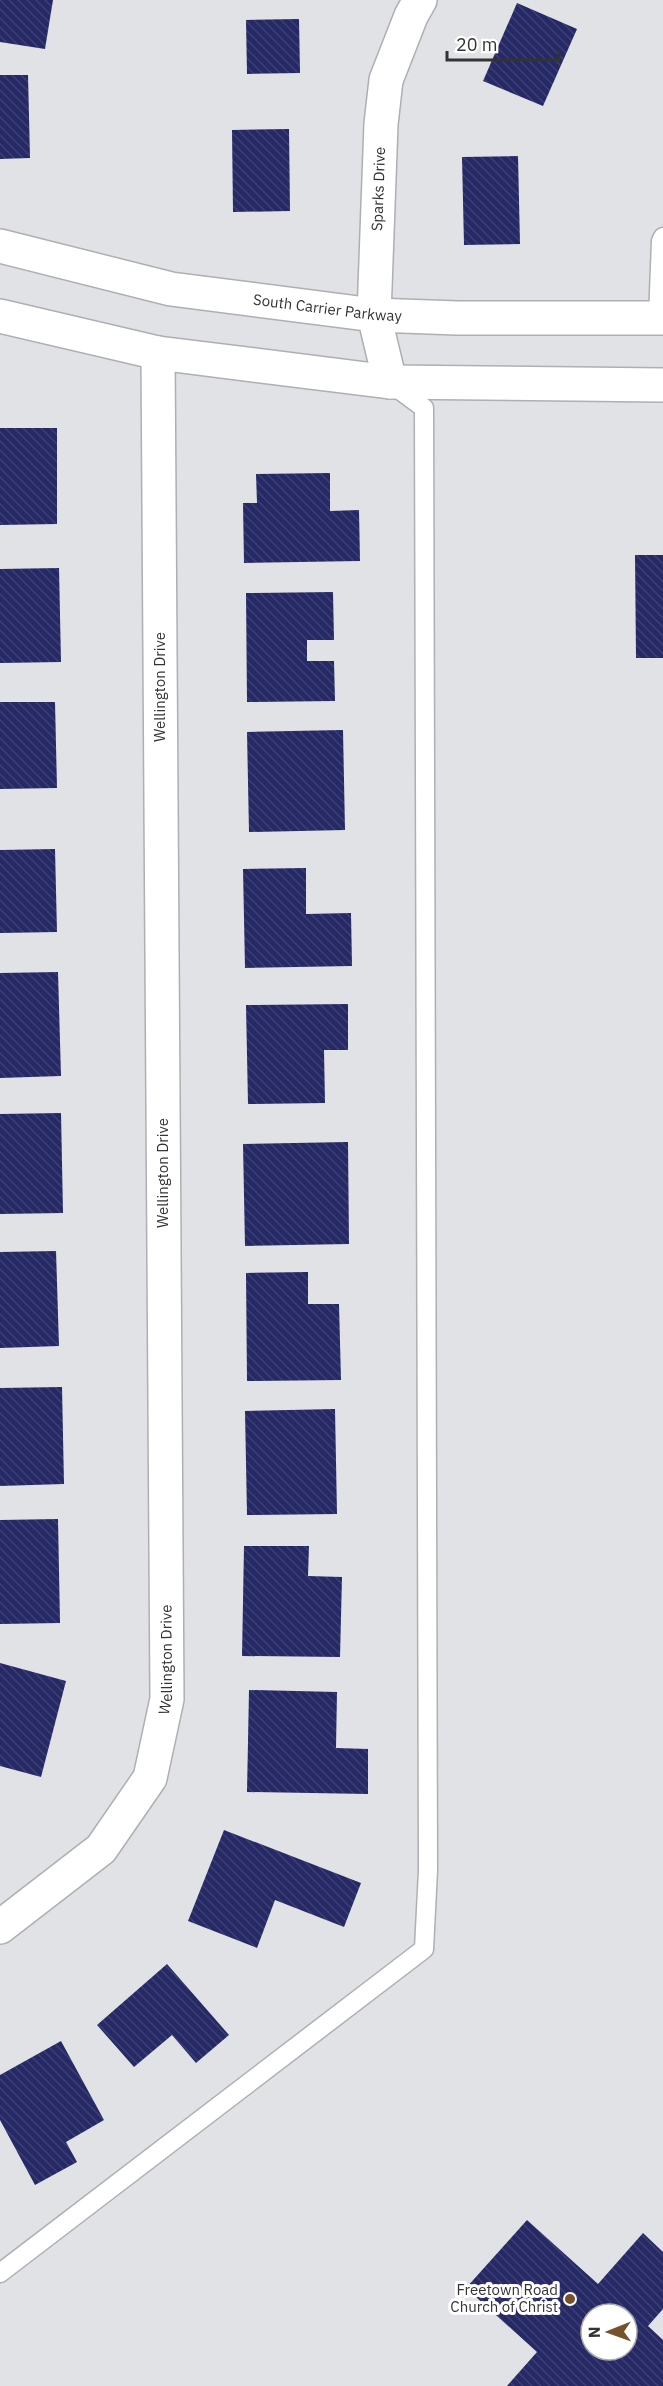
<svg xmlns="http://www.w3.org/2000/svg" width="663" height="2386" font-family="'IBM Plex Sans',sans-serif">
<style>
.building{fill:url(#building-back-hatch);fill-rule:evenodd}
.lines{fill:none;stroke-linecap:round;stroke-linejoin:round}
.service-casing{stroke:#aeafb2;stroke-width:21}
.minor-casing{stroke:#aeafb2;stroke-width:36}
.secondary-casing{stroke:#aeafb2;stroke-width:36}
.service{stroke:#fff;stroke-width:18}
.minor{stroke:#fff;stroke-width:33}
.secondary{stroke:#fff;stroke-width:33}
.poi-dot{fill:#76522c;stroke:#fff;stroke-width:2}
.labels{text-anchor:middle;stroke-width:6;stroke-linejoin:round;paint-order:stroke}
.street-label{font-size:15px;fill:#333334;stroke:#fff}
.poi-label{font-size:15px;fill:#333334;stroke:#fff;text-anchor:end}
</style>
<defs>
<pattern id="building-back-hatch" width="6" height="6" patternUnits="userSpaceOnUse" patternTransform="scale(1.5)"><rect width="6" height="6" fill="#262965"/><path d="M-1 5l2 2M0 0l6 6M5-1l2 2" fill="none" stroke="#3d4073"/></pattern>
</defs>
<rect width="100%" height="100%" fill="#e1e2e6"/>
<!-- building -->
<g class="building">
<path d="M 0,0 L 53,0 L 45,49 L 0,42 Z"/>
<path d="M 517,3 L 577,29 L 543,106 L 483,81 Z"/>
<path d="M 299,19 L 300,73 L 247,74 L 246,20 Z"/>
<path d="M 0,75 L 28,75 L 30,158 L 0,159 Z"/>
<path d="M 289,129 L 290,211 L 233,212 L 232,130 Z"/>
<path d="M 518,156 L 520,244 L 464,245 L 462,157 Z"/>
<path d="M 0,428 L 57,428 L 57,524 L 0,525 Z"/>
<path d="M 330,473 L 330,511 L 359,510 L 360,561 L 244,563 L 243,503 L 257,503 L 256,474 Z"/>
<path d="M 635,555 L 663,555 L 663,658 L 636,658 Z"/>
<path d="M 59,568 L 61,662 L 0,663 L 0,569 Z"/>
<path d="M 333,592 L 334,640 L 307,640 L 307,661 L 334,661 L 335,701 L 247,702 L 246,593 Z"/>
<path d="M 0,702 L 55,702 L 57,788 L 0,789 Z"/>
<path d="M 343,730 L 345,830 L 249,832 L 247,732 Z"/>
<path d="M 55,849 L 57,932 L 0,933 L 0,850 Z"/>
<path d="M 306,868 L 306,914 L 351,913 L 352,966 L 245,968 L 243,869 Z"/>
<path d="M 58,972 L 61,1076 L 0,1078 L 0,973 Z"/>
<path d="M 348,1004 L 348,1050 L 324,1050 L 325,1103 L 248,1104 L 246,1005 Z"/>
<path d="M 61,1113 L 63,1213 L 0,1214 L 0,1114 Z"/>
<path d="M 348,1142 L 349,1244 L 245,1246 L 243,1144 Z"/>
<path d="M 56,1251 L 59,1346 L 0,1348 L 0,1252 Z"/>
<path d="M 308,1272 L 308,1304 L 339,1304 L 341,1380 L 247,1381 L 246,1273 Z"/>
<path d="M 62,1387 L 64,1484 L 0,1486 L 0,1388 Z"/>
<path d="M 335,1409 L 337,1514 L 247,1515 L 245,1411 Z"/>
<path d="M 58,1519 L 60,1623 L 0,1624 L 0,1520 Z"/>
<path d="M 244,1546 L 309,1546 L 308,1576 L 342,1577 L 340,1657 L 242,1656 Z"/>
<path d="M 0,1663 L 66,1681 L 41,1777 L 0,1766 Z"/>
<path d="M 249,1690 L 337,1692 L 336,1748 L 368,1749 L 368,1794 L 247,1792 Z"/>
<path d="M 224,1830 L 361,1883 L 344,1927 L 275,1900 L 257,1948 L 188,1921 Z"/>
<path d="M 167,1964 L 229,2035 L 196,2063 L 172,2035 L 134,2067 L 97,2025 Z"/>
<path d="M 61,2041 L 104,2120 L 66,2142 L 77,2162 L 35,2185 L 0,2120 L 0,2075 Z"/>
<path d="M 527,2220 L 598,2284 L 643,2233 L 663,2252 L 663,2309 L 648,2326 L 663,2340 L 663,2386 L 507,2386 L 537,2352 L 466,2288 ZM 591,2314 L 627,2314 L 627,2350 L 591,2350 Z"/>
</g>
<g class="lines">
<!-- service casing -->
<g class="service-casing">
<g id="service">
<path d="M 658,318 L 661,241 L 663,237"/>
<path d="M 0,2273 L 424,1949 L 428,1870 L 424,408 L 393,385"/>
</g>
</g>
<!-- minor casing -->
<g class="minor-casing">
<g id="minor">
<path id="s1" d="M 390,382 L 374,315 L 381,124 L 386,80 L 411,16 L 420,0"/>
<path id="s2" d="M 0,1927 L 101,1849 L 150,1778 L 167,1699 L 158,353"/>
</g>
</g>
<!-- secondary casing -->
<g class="secondary-casing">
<g id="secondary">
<path id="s3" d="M 0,246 L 171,289 L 374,315 L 457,318 L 663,318"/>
<path d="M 0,316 L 158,353 L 390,382 L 663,385"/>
</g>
</g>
<!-- service -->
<use href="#service" class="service"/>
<!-- minor -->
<use href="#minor" class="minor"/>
<!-- secondary -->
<use href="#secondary" class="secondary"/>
</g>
<!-- markers -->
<circle class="poi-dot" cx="570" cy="2299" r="6"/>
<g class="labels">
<!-- street labels -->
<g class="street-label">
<text dy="5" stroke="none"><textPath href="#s1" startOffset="195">Sparks Drive</textPath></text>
<text dy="5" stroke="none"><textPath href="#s3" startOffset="334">South Carrier Parkway</textPath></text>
<text transform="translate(160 687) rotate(-90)" y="5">Wellington Drive</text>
<text transform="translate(163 1173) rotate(-90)" y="5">Wellington Drive</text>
<text dy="5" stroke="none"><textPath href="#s2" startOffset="334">Wellington Drive</textPath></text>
</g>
<!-- poi labels -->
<g class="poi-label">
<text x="558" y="2295">Freetown Road<tspan x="558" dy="17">Church of Christ</tspan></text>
</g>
</g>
<!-- north arrow -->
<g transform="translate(609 2332) rotate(269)"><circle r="28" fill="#ffffff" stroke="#adadae" stroke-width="1.5"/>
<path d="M0-4.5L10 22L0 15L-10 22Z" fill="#76522c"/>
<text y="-9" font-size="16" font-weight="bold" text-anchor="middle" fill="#333334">N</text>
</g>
<!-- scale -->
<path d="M447 51v9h112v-9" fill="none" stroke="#333334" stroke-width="3"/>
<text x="456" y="51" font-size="18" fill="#333334" stroke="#ffffff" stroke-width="4.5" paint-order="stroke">20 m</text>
</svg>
